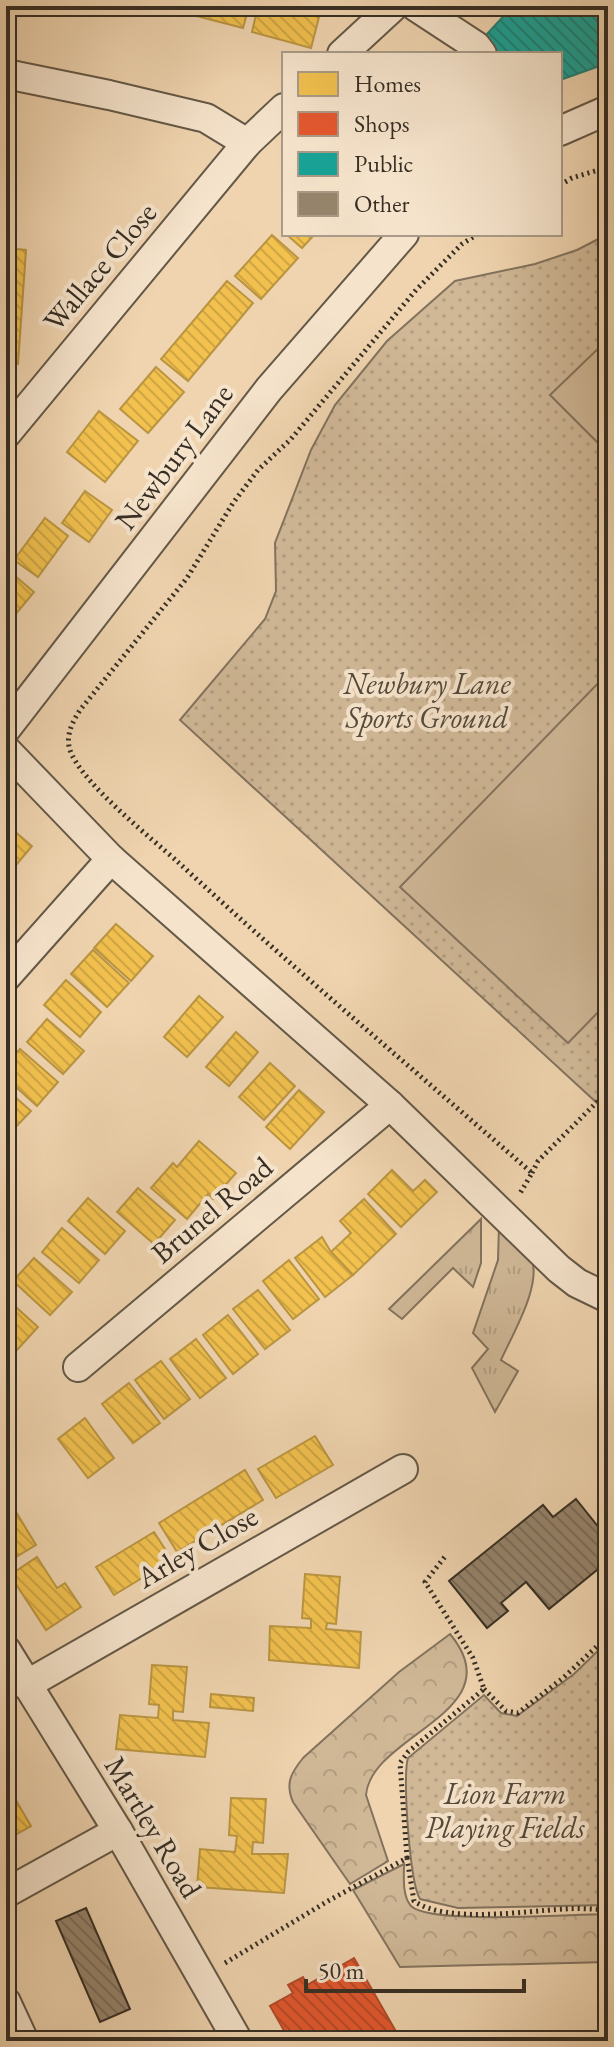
<svg xmlns="http://www.w3.org/2000/svg" width="614" height="2047" font-family="'EB Garamond',serif">
<style>
.grass{fill:url(#grass-tufts);stroke:#83735e;stroke-width:2}
.forest{fill:url(#forest-crowns);stroke:#83735e;stroke-width:2}
.park{fill:url(#park-dots);stroke:#83735e;stroke-width:2}
.garden{fill:#d0b897;stroke:#83735e;stroke-width:2}
.homes{fill:url(#homes-back-hatch);stroke:#ba9541;stroke-width:2}
.shops{fill:url(#shops-back-hatch);stroke:#b04b2b;stroke-width:2}
.public{fill:url(#public-back-hatch);stroke:#208075;stroke-width:2}
.building{fill:url(#building-back-hatch);stroke:#362e24;stroke-width:2}
.lines{fill:none;stroke-linecap:round;stroke-linejoin:round}
.minor-casing{stroke:#645847;stroke-width:32}
.path{stroke:#362e24;stroke-width:5;stroke-dasharray:2 4;stroke-linecap:butt}
.minor{stroke:#f5e3cb;stroke-width:28}
.labels{text-anchor:middle;stroke-width:8;stroke-linejoin:round;paint-order:stroke}
.street-label{font-size:30px;fill:#362e24;stroke:#f5e3cb}
.park-label{font-size:30px;font-style:italic;fill:#554a3b;stroke:#f5e3cb}
</style>
<defs>
<pattern id="grass-tufts" width="24" height="20" patternUnits="userSpaceOnUse" patternTransform="scale(2)"><rect width="24" height="20" fill="#d0b897"/><path d="M3 7l-1-3M5 7V3M7 7l1-3M15 17l-1-3M17 17v-4M19 17l1-3" fill="none" stroke="#b39e82"/></pattern>
<pattern id="forest-crowns" width="20" height="18" patternUnits="userSpaceOnUse" patternTransform="scale(2)"><rect width="20" height="18" fill="#d0b897"/><path d="M2 6a3 3 0 1 1 6 0M12 15a3 3 0 1 1 6 0" fill="none" stroke="#b39e82"/></pattern>
<pattern id="park-dots" width="8" height="8" patternUnits="userSpaceOnUse" patternTransform="scale(2)"><rect width="8" height="8" fill="#d0b897"/><path d="M2 2h.1M6 6h.1" fill="none" stroke="#b39e82" stroke-width="1.8" stroke-linecap="round"/></pattern>
<pattern id="homes-back-hatch" width="6" height="6" patternUnits="userSpaceOnUse" patternTransform="scale(2)"><rect width="6" height="6" fill="#f2c14e"/><path d="M-1 5l2 2M0 0l6 6M5-1l2 2" fill="none" stroke="#d0a644"/></pattern>
<pattern id="shops-back-hatch" width="6" height="6" patternUnits="userSpaceOnUse" patternTransform="scale(2)"><rect width="6" height="6" fill="#e4572e"/><path d="M-1 5l2 2M0 0l6 6M5-1l2 2" fill="none" stroke="#ba4827"/></pattern>
<pattern id="public-back-hatch" width="6" height="6" patternUnits="userSpaceOnUse" patternTransform="scale(2)"><rect width="6" height="6" fill="#17a398"/><path d="M-1 5l2 2M0 0l6 6M5-1l2 2" fill="none" stroke="#16857c"/></pattern>
<pattern id="building-back-hatch" width="6" height="6" patternUnits="userSpaceOnUse" patternTransform="scale(2)"><rect width="6" height="6" fill="#96846c"/><path d="M-1 5l2 2M0 0l6 6M5-1l2 2" fill="none" stroke="#7b6c59"/></pattern>
</defs>
<rect width="100%" height="100%" fill="#efd4af"/>
<filter id="stains"><feTurbulence type="fractalNoise" baseFrequency=".0025" numOctaves="4"/><feColorMatrix values="0 0 0 0 .2 0 0 0 0 .09 0 0 0 0 .02 0 0 0 .5 -.17"/></filter>
<radialGradient id="worn" r=".72"><stop offset=".6" stop-color="#630" stop-opacity="0"/><stop offset="1" stop-color="#630" stop-opacity=".3"/></radialGradient>
<!-- grass -->
<g class="grass">
<path d="M 481,1219 L 481,1263 L 473,1287 L 453,1268 L 402,1319 L 389,1309 Z"/>
<path d="M 499,1225 C 508,1234 525,1246 531,1257 C 543,1284 512,1335 501,1360 L 518,1371 L 495,1412 L 472,1368 L 488,1349 L 473,1333 L 498,1260 Z"/>
</g>
<!-- forest -->
<g class="forest">
<path d="M 450,1634 C 515,1712 371,1734 366,1795 L 388,1861 L 350,1884 L 293,1802 C 285,1783 291,1773 303,1758 L 399,1672 Z"/>
<path d="M 404,1864 C 404,1877 402,1896 411,1906 C 430,1925 575,1914 608,1914 L 608,1962 L 400,1967 L 353,1890 Z"/>
</g>
<!-- park -->
<g class="park">
<path d="M 608,234 L 608,1091 L 597,1103 L 180,720 L 265,619 L 276,591 L 275,543 L 311,450 L 335,405 L 387,341 L 455,281 L 535,264 L 577,250 Z"/>
<path d="M 608,1641 L 608,1905 L 458,1908 L 420,1899 C 410,1883 402,1776 408,1758 L 484,1695 L 501,1713 L 517,1716 L 574,1674 Z"/>
</g>
<!-- garden -->
<g class="garden">
<path d="M 608,339 L 608,453 L 550,395 Z"/>
<path d="M 608,673 L 608,1002 L 568,1043 L 400,887 Z"/>
</g>
<!-- homes -->
<g class="homes">
<path d="M 183,6 L 249,6 L 243,28 L 181,12 Z"/>
<path d="M 258,6 L 277,6 L 319,17 L 311,48 L 252,32 Z"/>
<path d="M 286,234 L 315,234 L 302,248 Z"/>
<path d="M 272,235 L 298,258 L 261,299 L 235,276 Z"/>
<path d="M 6,248 L 26,250 L 18,364 L 6,363 Z"/>
<path d="M 227,281 L 253,303 L 188,381 L 161,359 Z"/>
<path d="M 156,367 L 184,392 L 148,433 L 120,409 Z"/>
<path d="M 99,411 L 138,441 L 105,482 L 67,452 Z"/>
<path d="M 85,491 L 112,510 L 89,542 L 62,523 Z"/>
<path d="M 45,518 L 68,536 L 38,577 L 14,560 Z"/>
<path d="M 14,575 L 34,592 L 6,626 L 6,585 Z"/>
<path d="M 6,824 L 32,846 L 6,877 Z"/>
<path d="M 116,924 L 153,956 L 131,981 L 94,948 Z"/>
<path d="M 93,950 L 129,983 L 107,1007 L 71,974 Z"/>
<path d="M 66,980 L 101,1012 L 80,1037 L 44,1005 Z"/>
<path d="M 199,996 L 223,1017 L 187,1057 L 164,1037 Z"/>
<path d="M 47,1019 L 84,1051 L 63,1074 L 27,1042 Z"/>
<path d="M 236,1032 L 258,1052 L 229,1086 L 206,1067 Z"/>
<path d="M 20,1049 L 58,1082 L 37,1106 L 6,1078 L 6,1065 Z"/>
<path d="M 270,1063 L 295,1086 L 264,1120 L 239,1097 Z"/>
<path d="M 6,1089 L 31,1111 L 10,1133 L 6,1129 Z"/>
<path d="M 299,1090 L 324,1112 L 290,1149 L 266,1127 Z"/>
<path d="M 199,1141 L 236,1173 L 213,1199 L 208,1194 L 187,1219 L 151,1188 L 173,1163 L 177,1167 Z"/>
<path d="M 392,1170 L 413,1191 L 425,1180 L 437,1192 L 401,1227 L 368,1194 Z"/>
<path d="M 138,1188 L 175,1220 L 154,1244 L 117,1212 Z"/>
<path d="M 88,1198 L 125,1231 L 105,1254 L 68,1221 Z"/>
<path d="M 364,1199 L 396,1234 L 353,1275 L 331,1252 L 351,1233 L 340,1221 Z"/>
<path d="M 62,1228 L 99,1260 L 79,1283 L 42,1252 Z"/>
<path d="M 322,1237 L 331,1252 L 353,1275 L 325,1297 L 295,1258 Z"/>
<path d="M 34,1258 L 72,1292 L 50,1315 L 13,1281 Z"/>
<path d="M 289,1260 L 319,1299 L 293,1319 L 263,1281 Z"/>
<path d="M 258,1290 L 290,1330 L 265,1349 L 233,1309 Z"/>
<path d="M 6,1298 L 38,1327 L 16,1351 L 6,1342 Z"/>
<path d="M 228,1315 L 258,1354 L 233,1374 L 203,1335 Z"/>
<path d="M 196,1339 L 226,1378 L 200,1398 L 170,1359 Z"/>
<path d="M 161,1361 L 190,1399 L 164,1419 L 135,1380 Z"/>
<path d="M 129,1383 L 160,1423 L 133,1443 L 102,1404 Z"/>
<path d="M 85,1418 L 114,1458 L 88,1478 L 58,1439 Z"/>
<path d="M 315,1436 L 333,1465 L 276,1498 L 258,1469 Z"/>
<path d="M 245,1470 L 263,1500 L 177,1552 L 159,1523 Z"/>
<path d="M 7,1497 L 36,1545 L 6,1563 L 6,1498 Z"/>
<path d="M 154,1532 L 172,1560 L 114,1595 L 96,1567 Z"/>
<path d="M 37,1557 L 57,1588 L 65,1583 L 81,1607 L 46,1630 L 10,1575 Z"/>
<path d="M 305,1574 L 340,1577 L 336,1624 L 327,1623 L 326,1629 L 361,1632 L 359,1668 L 269,1660 L 270,1626 L 311,1628 L 311,1619 L 302,1618 Z"/>
<path d="M 152,1665 L 187,1667 L 183,1712 L 173,1711 L 173,1720 L 209,1723 L 205,1757 L 116,1749 L 120,1715 L 158,1718 L 159,1705 L 149,1704 Z"/>
<path d="M 211,1694 L 254,1698 L 253,1711 L 210,1707 Z"/>
<path d="M 6,1783 L 31,1826 L 6,1840 Z"/>
<path d="M 231,1798 L 266,1799 L 263,1843 L 253,1842 L 252,1854 L 288,1854 L 284,1893 L 197,1887 L 200,1849 L 235,1852 L 237,1836 L 229,1835 Z"/>
</g>
<!-- shops -->
<path class="shops" d="M 354,1958 L 398,2035 L 387,2041 L 290,2041 L 270,2006 L 293,1993 L 288,1985 L 303,1977 L 307,1985 Z"/>
<!-- public -->
<path class="public" d="M 513,6 L 590,6 L 608,21 L 608,46 L 604,50 L 608,52 L 608,63 L 560,80 L 560,54 L 498,54 L 485,36 Z"/>
<!-- building -->
<g class="building">
<path d="M 576,1499 L 608,1539 L 608,1561 L 549,1609 L 526,1582 L 501,1603 L 508,1611 L 487,1628 L 449,1581 L 543,1505 L 553,1517 Z"/>
<path d="M 86,1908 L 130,2009 L 100,2022 L 56,1921 Z"/>
</g>
<g class="lines">
<!-- minor casing -->
<g class="minor-casing">
<g id="minor">
<path d="M 415,6 L 476,46 L 482,54"/>
<path d="M 342,54 L 394,6"/>
<path d="M 6,74 L 109,95 L 206,118 L 247,143 L 284,108"/>
<path d="M 560,131 L 608,110"/>
<path d="M 6,434 L 247,143"/>
<path d="M 6,729 L 269,389 L 404,234"/>
<path d="M 6,750 L 111,859 L 390,1105 L 559,1269 L 577,1283 L 608,1298"/>
<path d="M 6,977 L 111,859"/>
<path d="M 78,1367 L 390,1105"/>
<path d="M 6,1650 L 118,1831 L 238,2041"/>
<path d="M 26,1685 L 403,1469"/>
<path d="M 6,1893 L 118,1831"/>
<path d="M 6,2002 L 24,2041"/>
</g>
</g>
<!-- path -->
<g class="path">
<path d="M 560,185 L 572,178 L 608,167"/>
<path d="M 478,234 L 462,244 L 416,290 L 291,439 L 258,470 L 233,503 L 187,578 L 80,710 C 71,724 64,739 72,755 C 88,788 150,837 179,863 C 294,969 414,1070 532,1173 L 519,1195"/>
<path d="M 532,1173 L 538,1161 L 608,1091"/>
<path d="M 484,1689 L 506,1711 L 518,1713 L 563,1678 L 608,1636"/>
<path d="M 407,1858 L 400,1763 L 408,1752 L 484,1689 L 473,1658 L 425,1582 L 447,1554"/>
<path d="M 225,1963 L 328,1901 L 407,1858 L 414,1901 C 447,1924 524,1911 564,1909 C 578,1908 593,1909 608,1910"/>
</g>
<!-- minor -->
<use href="#minor" class="minor"/>
</g>
<g class="labels">
<!-- street labels -->
<g class="street-label">
<text transform="translate(100 267) rotate(-50)" y="10">Wallace Close</text>
<text transform="translate(174 457) rotate(-53)" y="10">Newbury Lane</text>
<text transform="translate(212 1210) rotate(-40)" y="10">Brunel Road</text>
<text transform="translate(197 1547) rotate(-30)" y="10">Arley Close</text>
<text transform="translate(153 1827) rotate(59)" y="10">Martley Road</text>
</g>
<!-- park labels -->
<g class="park-label">
<text x="427" y="694">Newbury Lane<tspan x="427" dy="34">Sports Ground</tspan></text>
<text x="505" y="1804">Lion Farm<tspan x="505" dy="34">Playing Fields</tspan></text>
</g>
</g>
<!-- margin -->
<rect width="614" height="2047" fill="none" stroke="#efd4af" stroke-width="32"/>
<rect x="8" y="8" width="598" height="2031" fill="none" stroke="#362e24" stroke-width="4"/>
<rect x="16" y="16" width="582" height="2015" fill="none" stroke="#362e24" stroke-width="2"/>
<!-- legend -->
<rect x="282" y="52" width="280" height="184" fill="#f5e3cb" stroke="#a99b88" stroke-width="2"/>
<rect x="298" y="72" width="40" height="24" fill="#f2c14e" stroke="#a99b88" stroke-width="2"/>
<text x="354" y="92" font-size="24" fill="#362e24">Homes</text>
<rect x="298" y="112" width="40" height="24" fill="#e4572e" stroke="#a99b88" stroke-width="2"/>
<text x="354" y="132" font-size="24" fill="#362e24">Shops</text>
<rect x="298" y="152" width="40" height="24" fill="#17a398" stroke="#a99b88" stroke-width="2"/>
<text x="354" y="172" font-size="24" fill="#362e24">Public</text>
<rect x="298" y="192" width="40" height="24" fill="#96846c" stroke="#a99b88" stroke-width="2"/>
<text x="354" y="212" font-size="24" fill="#362e24">Other</text>
<!-- scale -->
<path d="M306 1979v12h218v-12" fill="none" stroke="#362e24" stroke-width="4"/>
<text x="318" y="1979" font-size="24" fill="#362e24" stroke="#f5e3cb" stroke-width="6" paint-order="stroke">50 m</text>
<rect width="100%" height="100%" filter="url(#stains)"/>
<rect width="100%" height="100%" fill="url(#worn)"/>
</svg>
